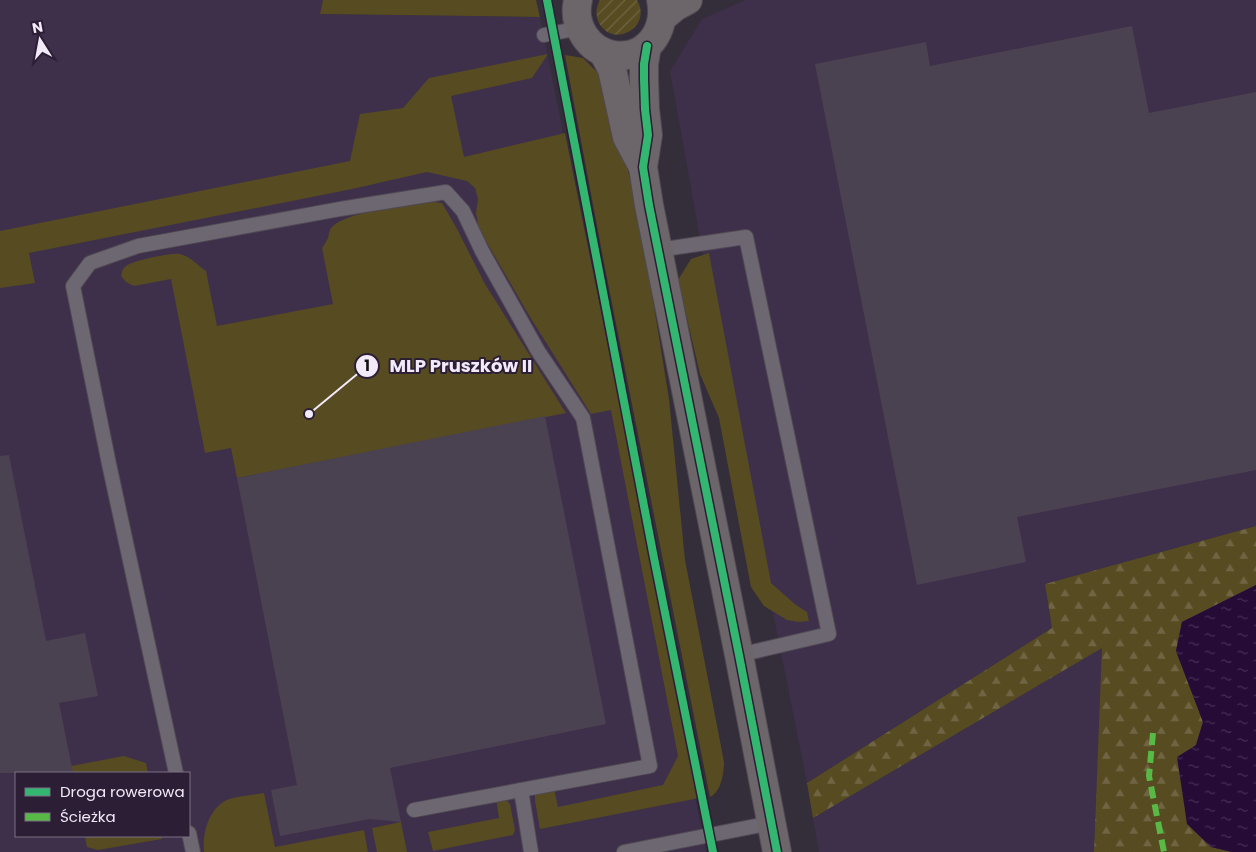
<svg xmlns="http://www.w3.org/2000/svg" width="1256" height="852" font-family="Poppins,sans-serif">
<style>
.built{fill:#3e2f4a;fill-rule:evenodd}
.green{fill:#574b22}
.forest{fill:url(#forest-firs)}
.garden{fill:url(#garden-furrows)}
.water{fill:url(#water-ripples)}
.building{fill:#4b4251}
.lines{fill:none;stroke-linecap:round;stroke-linejoin:round}
.lane-casing{stroke:#504954;stroke-width:16}
.secondary-casing{stroke:#504954;stroke-width:30}
.lane{stroke:#6c6770;stroke-width:14}
.secondary{stroke:#6c666a;stroke-width:28}
.quiet{stroke:#58b947;stroke-width:6;stroke-dasharray:12 6;stroke-linecap:butt}
.cycleway-casing{stroke:#2b1e35;stroke-width:11}
.cycleway{stroke:#33b770;stroke-width:8}
.leader{fill:none;stroke:#f2eaf9;stroke-width:2}
.callout-dot{fill:#f2eaf9;stroke:#2b1e35;stroke-width:2}
.mark-label{font-size:15px;text-anchor:middle;font-weight:bold;fill:#111}
.callout-label{font-size:18px;text-anchor:middle;font-weight:bold;fill:#f2eaf9;stroke:#2b1e35;stroke-width:4;stroke-linejoin:round;paint-order:stroke}
</style>
<defs>
<pattern id="forest-firs" width="22" height="20" patternUnits="userSpaceOnUse" patternTransform="scale(1.25)"><rect width="22" height="20" fill="#574b22"/><path d="M5 1l3.5 6h-7zM16 11l3.5 6h-7z" fill="#706543"/></pattern>
<pattern id="garden-furrows" width="10" height="10" patternUnits="userSpaceOnUse" patternTransform="scale(1.25)"><rect width="10" height="10" fill="#574b22"/><path d="M-1 1l2-2M0 10L10 0M9 11l2-2" fill="none" stroke="#706543"/></pattern>
<pattern id="water-ripples" width="26" height="14" patternUnits="userSpaceOnUse" patternTransform="scale(1.25)"><rect width="26" height="14" fill="#260b37"/><path d="M2 4q2-2 4 0t4 0M15 11q2-2 4 0t4 0" fill="none" stroke="#462f55"/></pattern>
</defs>
<rect width="100%" height="100%" fill="#342e3a"/>
<!-- built -->
<g class="built">
<path d="M 0,0 L 323,0 L 320,14 L 540,17 L 706,852 L 0,852 ZM 16,773 L 189,773 L 189,836 L 16,836 Z"/>
<path d="M 746,0 L 1256,0 L 1256,526 L 1045,584 L 1052,628 L 807,783 L 716,328 L 670,71 L 702,19 Z"/>
<path d="M 1103,647 L 1094,852 L 819,852 L 813,818 Z"/>
</g>
<!-- green -->
<g class="green">
<path d="M 323,0 L 536,0 L 540,17 L 320,14 Z"/>
<path d="M 548,54 L 532,78 L 451,96 L 464,157 L 565,133 L 699,798 L 540,829 L 535,801 L 535,795 L 540,790 L 554,789 L 558,807 L 663,785 L 678,756 L 611,410 L 591,414 L 530,317 L 479,229 L 476,213 L 478,199 L 475,188 L 467,181 L 427,172 L 352,189 L 29,253 L 35,283 L 0,288 L 0,231 L 350,161 L 360,114 L 403,108 L 429,78 Z"/>
<path d="M 565,55 L 583,58 L 598,73 L 609,93 L 640,220 L 669,399 L 685,560 L 724,762 C 724,773 721,792 710,797 L 604,263 Z"/>
<path d="M 424,201 L 442,203 L 456,227 L 485,284 L 566,413 L 237,478 L 231,448 L 205,453 L 171,279 L 134,286 L 126,282 L 121,276 C 122,272 122,269 126,266 C 131,261 173,252 180,254 C 191,257 196,264 206,271 L 217,326 L 333,304 L 322,248 C 324,245 326,242 328,238 C 329,234 329,230 332,227 C 344,213 404,205 424,201 Z"/>
<path d="M 709,253 L 771,583 L 796,605 L 807,612 L 809,621 L 798,622 L 787,620 L 764,606 L 751,587 L 719,418 L 700,374 L 678,280 L 691,259 Z"/>
<path d="M 124,756 L 146,763 L 148,773 L 73,773 L 71,766 Z"/>
<path d="M 264,793 L 275,847 L 364,830 L 368,852 L 204,852 C 202,833 209,807 229,799 C 239,796 253,795 264,793 Z"/>
<path d="M 504,798 L 510,804 L 515,830 L 513,835 L 433,851 L 428,832 L 499,818 L 496,799 Z"/>
<path d="M 401,822 L 407,852 L 377,852 L 372,828 Z"/>
<path d="M 85,836 L 161,836 L 162,839 L 98,850 L 87,847 Z"/>
</g>
<!-- forest -->
<path class="forest" d="M 1256,526 L 1256,585 L 1182,622 L 1176,651 L 1203,722 L 1196,745 L 1211,847 L 1232,852 L 1094,852 L 1102,648 L 813,818 L 807,783 L 1052,628 L 1045,584 Z"/>
<!-- garden -->
<path class="garden" d="M 600,0 L 637,0 C 653,27 613,49 599,23 C 595,15 596,7 600,0 Z"/>
<!-- water -->
<path class="water" d="M 1256,585 L 1256,852 L 1232,852 L 1211,847 L 1187,824 L 1177,757 L 1196,745 L 1203,722 L 1176,651 L 1182,622 Z"/>
<!-- building -->
<g class="building">
<path d="M 1132,26 L 1149,113 L 1256,92 L 1256,470 L 1017,517 L 1026,562 L 917,585 L 815,64 L 926,42 L 930,66 Z"/>
<path d="M 545,416 L 606,724 L 390,768 L 401,822 L 370,819 L 280,836 L 271,790 L 297,785 L 237,478 Z"/>
<path d="M 9,455 L 46,641 L 85,633 L 98,696 L 59,703 L 73,773 L 0,773 L 0,456 Z"/>
</g>
<g class="lines">
<!-- lane casing -->
<g class="lane-casing">
<g id="lane">
<path d="M 544,35 L 580,28"/>
<path d="M 658,250 L 746,237 L 829,634 L 739,655"/>
<path d="M 176,773 L 109,464 L 73,286 L 90,263 L 138,246 L 340,209 L 446,192 L 463,211 L 482,251 L 538,351 L 583,418 L 650,766 L 414,810"/>
<path d="M 521,790 L 531,852"/>
<path d="M 189,833 L 193,852"/>
<path d="M 624,852 L 771,823"/>
</g>
</g>
<!-- secondary casing -->
<g class="secondary-casing">
<g id="secondary">
<path d="M 578,0 C 572,25 588,51 614,55 C 647,60 667,30 661,0"/>
<path d="M 663,17 L 675,7 L 688,0"/>
<path d="M 647,46 L 644,64 L 644,79 L 645,109 L 648,135 L 643,167 L 649,205 L 739,655 L 777,852"/>
<path d="M 603,52 L 612,69 L 627,137 L 643,167"/>
</g>
</g>
<!-- lane -->
<use href="#lane" class="lane"/>
<!-- secondary -->
<use href="#secondary" class="secondary"/>
<!-- quiet -->
<path class="quiet" d="M 1153,733 L 1149,776 L 1164,852"/>
<!-- cycleway casing -->
<g class="cycleway-casing">
<g id="cycleway">
<path d="M 547,0 L 654,558 L 713,852"/>
<path d="M 647,46 L 644,64 L 644,79 L 645,109 L 648,135 L 643,167 L 649,205 L 739,655 L 777,852"/>
</g>
</g>
<!-- cycleway -->
<use href="#cycleway" class="cycleway"/>
</g>
<!-- callouts -->
<path class="leader" d="M309 414L367 366"/>
<g class="callout-dot">
<circle cx="309" cy="414" r="5"/>
<circle cx="367" cy="366" r="12"/>
</g>
<g class="mark-label">
<text x="367" y="371">1</text>
</g>
<g class="callout-label">
<text x="461" y="372">MLP Pruszków II</text>
</g>
<!-- legend -->
<rect x="15" y="772" width="175" height="65" fill="#2b1e35" stroke="#7b7083"/>
<rect x="25" y="788" width="25" height="8" fill="#33b770" stroke="#7b7083"/>
<text x="60" y="797" font-size="15" fill="#f2eaf9">Droga rowerowa</text>
<rect x="25" y="813" width="25" height="8" fill="#58b947" stroke="#7b7083"/>
<text x="60" y="822" font-size="15" fill="#f2eaf9">Ścieżka</text>
<!-- north arrow -->
<g transform="translate(40 40) rotate(349)" stroke="#2b1e35" stroke-width="4" paint-order="stroke">
<path d="M0-4L9 19L0 12L-9 19Z" fill="#f2eaf9"/>
<text y="-8" font-size="14" font-weight="bold" text-anchor="middle" fill="#f2eaf9">N</text>
</g>
</svg>
